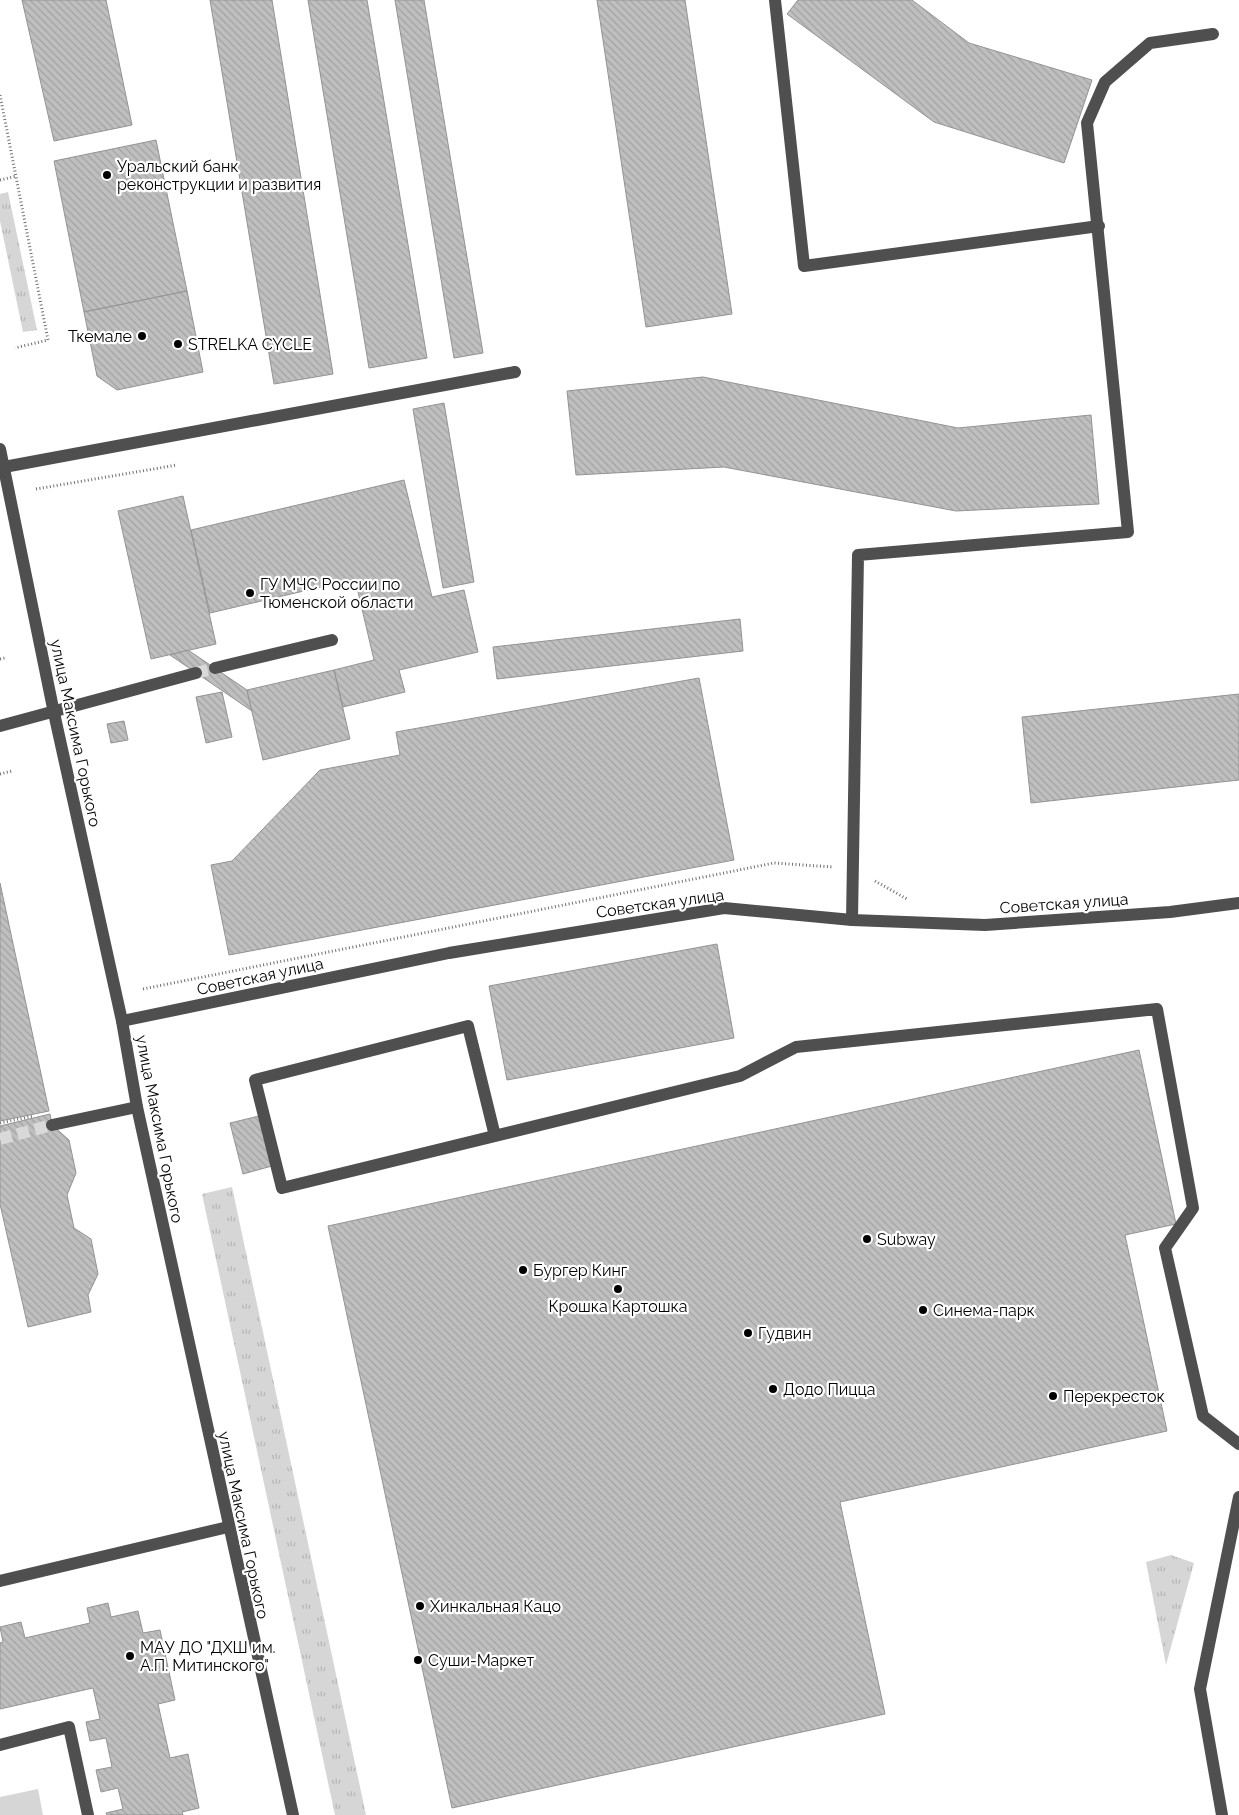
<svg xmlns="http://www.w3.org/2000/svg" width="1239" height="1815" font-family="Raleway,sans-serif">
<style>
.grass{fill:url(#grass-tufts)}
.garden{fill:#d6d6d6}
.building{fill:url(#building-back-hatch);stroke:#939393}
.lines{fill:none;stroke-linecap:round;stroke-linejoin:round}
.minor-tunnel{stroke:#d9d9d9;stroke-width:12;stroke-dasharray:12 6;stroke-linecap:butt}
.path{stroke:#717171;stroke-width:3;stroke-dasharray:1 2.5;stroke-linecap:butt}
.minor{stroke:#4f4f4f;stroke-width:12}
.poi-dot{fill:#000;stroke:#fff;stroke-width:2}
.labels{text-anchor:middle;stroke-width:4.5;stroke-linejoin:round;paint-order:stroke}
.poi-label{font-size:16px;fill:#000;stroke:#fff;text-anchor:start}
.street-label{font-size:16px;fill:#000;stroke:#fff}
</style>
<defs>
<pattern id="grass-tufts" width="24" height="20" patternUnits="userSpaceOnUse" patternTransform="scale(1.25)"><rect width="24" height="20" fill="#d6d6d6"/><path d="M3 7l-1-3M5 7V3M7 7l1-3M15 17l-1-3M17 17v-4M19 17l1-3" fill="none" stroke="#b6b6b6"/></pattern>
<pattern id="building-back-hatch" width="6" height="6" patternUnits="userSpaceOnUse" patternTransform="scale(1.25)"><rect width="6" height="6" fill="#bfbfbf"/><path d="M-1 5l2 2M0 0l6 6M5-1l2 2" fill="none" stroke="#a2a2a2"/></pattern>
</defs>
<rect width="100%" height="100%" fill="#fff"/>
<!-- grass -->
<g class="grass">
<path d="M 8,192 L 37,330 L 23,332 L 0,221 L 0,194 Z"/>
<path d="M 232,1187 L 366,1815 L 335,1815 L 202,1194 Z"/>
<path d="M 1171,1555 L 1194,1563 L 1166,1665 L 1146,1562 Z"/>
</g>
<!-- garden -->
<path class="garden" d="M 38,1789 L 43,1815 L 0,1815 L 0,1797 Z"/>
<!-- building -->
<g class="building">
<path d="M 22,0 L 106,0 L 132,125 L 54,141 Z"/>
<path d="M 210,0 L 272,0 L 333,374 L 274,384 Z"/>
<path d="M 308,0 L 367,0 L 427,358 L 369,368 Z"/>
<path d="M 395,0 L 424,0 L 483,353 L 454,358 Z"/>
<path d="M 597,0 L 685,0 L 732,314 L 646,327 Z"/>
<path d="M 798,0 L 912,0 L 969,43 L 1092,80 L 1064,163 L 934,122 L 787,14 Z"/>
<path d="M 156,140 L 187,291 L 84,312 L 54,161 Z"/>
<path d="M 187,291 L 203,372 L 117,390 L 97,376 L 84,312 Z"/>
<path d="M 703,377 L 958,428 L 1091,415 L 1099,504 L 956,511 L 724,467 L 576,475 L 567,391 Z"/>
<path d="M 444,403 L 474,582 L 443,588 L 413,409 Z"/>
<path d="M 404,480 L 432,597 L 464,590 L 478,652 L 399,670 L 405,692 L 343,707 L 334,670 L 374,660 L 355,579 L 210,613 L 191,530 Z"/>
<path d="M 183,496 L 216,644 L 151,659 L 118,511 Z"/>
<path d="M 740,619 L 743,651 L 497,679 L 493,647 Z"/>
<path d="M 188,650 L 247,690 L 252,711 L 170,655 Z"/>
<path d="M 334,670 L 350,739 L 263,760 L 247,690 Z"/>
<path d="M 699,678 L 734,860 L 229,955 L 211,865 L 232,861 L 320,770 L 400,755 L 396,732 Z"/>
<path d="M 222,692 L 232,737 L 206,743 L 196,697 Z"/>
<path d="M 1239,694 L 1239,780 L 1031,803 L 1022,717 Z"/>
<path d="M 124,721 L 128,740 L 111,743 L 107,724 Z"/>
<path d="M 0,883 L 49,1111 L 0,1121 Z"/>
<path d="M 717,944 L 734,1038 L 507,1080 L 489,986 Z"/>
<path d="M 1139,1050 L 1176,1224 L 1125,1235 L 1167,1431 L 840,1502 L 885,1714 L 452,1808 L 328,1226 Z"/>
<path d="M 50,1114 L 52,1125 L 69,1140 L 76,1173 L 67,1195 L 74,1228 L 91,1239 L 98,1274 L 88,1295 L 91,1312 L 28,1327 L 0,1204 L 0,1126 Z"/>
<path d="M 259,1116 L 272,1166 L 243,1174 L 230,1123 Z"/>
<path d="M 108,1603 L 111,1617 L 138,1611 L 143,1633 L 160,1630 L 175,1700 L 158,1704 L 170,1758 L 188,1754 L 199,1808 L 182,1812 L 183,1815 L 107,1815 L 106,1813 L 123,1809 L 118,1788 L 101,1792 L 96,1770 L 112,1767 L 106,1738 L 90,1741 L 86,1722 L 100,1719 L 93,1688 L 0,1709 L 0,1643 L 3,1642 L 0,1627 L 21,1622 L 25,1638 L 90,1623 L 87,1608 Z"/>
</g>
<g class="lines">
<!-- minor-tunnel -->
<g class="minor-tunnel">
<path d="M 196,673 L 215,668"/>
<path d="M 0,1139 L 52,1125"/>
</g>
<!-- path -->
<g class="path">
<path d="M 0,95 L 48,340 L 15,348"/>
<path d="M 0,180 L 17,176"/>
<path d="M 36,489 L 177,465"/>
<path d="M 0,659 L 5,658"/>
<path d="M 0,774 L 12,771"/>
<path d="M 875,881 L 907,899"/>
<path d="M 143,989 L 774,863 L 833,867"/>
<path d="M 0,1123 L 33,1116"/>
</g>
<!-- minor -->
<g class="minor">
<path d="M 775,0 L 804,266 L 1099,226"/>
<path d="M 0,449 L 54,713 L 122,1021 L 137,1107 L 293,1815"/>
<path d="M 4,467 L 515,372"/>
<path d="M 215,668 L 332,640"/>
<path d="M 0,726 L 196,673"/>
<path d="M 852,920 L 858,555 L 1128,532 L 1087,123 L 1105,82 L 1150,43 L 1213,34"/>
<path d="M 122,1021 L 449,953 L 724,908 L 852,920 L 985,925 L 1170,912 L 1239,903"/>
<path d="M 52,1125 L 137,1107"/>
<path d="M 495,1136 L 468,1026 L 255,1080 L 282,1188 L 740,1076 L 796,1047 L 1157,1009 L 1193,1208 L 1165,1248 L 1203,1416 L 1239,1444"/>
<path d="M 0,1581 L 228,1527"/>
<path d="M 0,1745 L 69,1727 L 88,1815"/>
<path d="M 1222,1815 L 1200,1689 L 1239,1497"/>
</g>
</g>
<!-- markers -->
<g class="poi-dot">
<circle cx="107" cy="175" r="5"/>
<circle cx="142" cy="336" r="5"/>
<circle cx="178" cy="344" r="5"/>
<circle cx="250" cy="593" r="5"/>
<circle cx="867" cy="1239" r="5"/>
<circle cx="523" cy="1270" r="5"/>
<circle cx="618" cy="1289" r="5"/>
<circle cx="923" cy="1310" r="5"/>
<circle cx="748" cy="1333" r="5"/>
<circle cx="773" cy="1389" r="5"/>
<circle cx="1053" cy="1396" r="5"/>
<circle cx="420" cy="1606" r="5"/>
<circle cx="130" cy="1656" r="5"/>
<circle cx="418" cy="1660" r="5"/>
</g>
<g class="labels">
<!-- poi labels -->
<g class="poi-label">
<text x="117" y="172">Уральский банк<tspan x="117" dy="18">реконструкции и развития</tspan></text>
<text x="132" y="342" text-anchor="end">Ткемале</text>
<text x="188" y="350">STRELKA CYCLE</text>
<text x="260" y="590">ГУ МЧС России по<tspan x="260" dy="18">Тюменской области</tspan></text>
<text x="877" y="1245">Subway</text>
<text x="533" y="1276">Бургер Кинг</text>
<text x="618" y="1312" text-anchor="middle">Крошка Картошка</text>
<text x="933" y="1316">Синема-парк</text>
<text x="758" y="1339">Гудвин</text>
<text x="783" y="1395">Додо Пицца</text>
<text x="1063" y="1402">Перекресток</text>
<text x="430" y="1612">Хинкальная Кацо</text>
<text x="140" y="1653">МАУ ДО "ДХШ им.<tspan x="140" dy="18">А.П. Митинского"</tspan></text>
<text x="428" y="1666">Суши-Маркет</text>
</g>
<!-- street labels -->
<g class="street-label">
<text transform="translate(76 733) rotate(78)" y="6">улица Максима Горького</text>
<text transform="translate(660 903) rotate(-8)" y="6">Советская улица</text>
<text transform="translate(1064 903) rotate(-4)" y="6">Советская улица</text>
<text transform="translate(260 976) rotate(-12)" y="6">Советская улица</text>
<text transform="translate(160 1129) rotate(79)" y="6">улица Максима Горького</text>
<text transform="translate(244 1525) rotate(78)" y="6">улица Максима Горького</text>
</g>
</g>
</svg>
